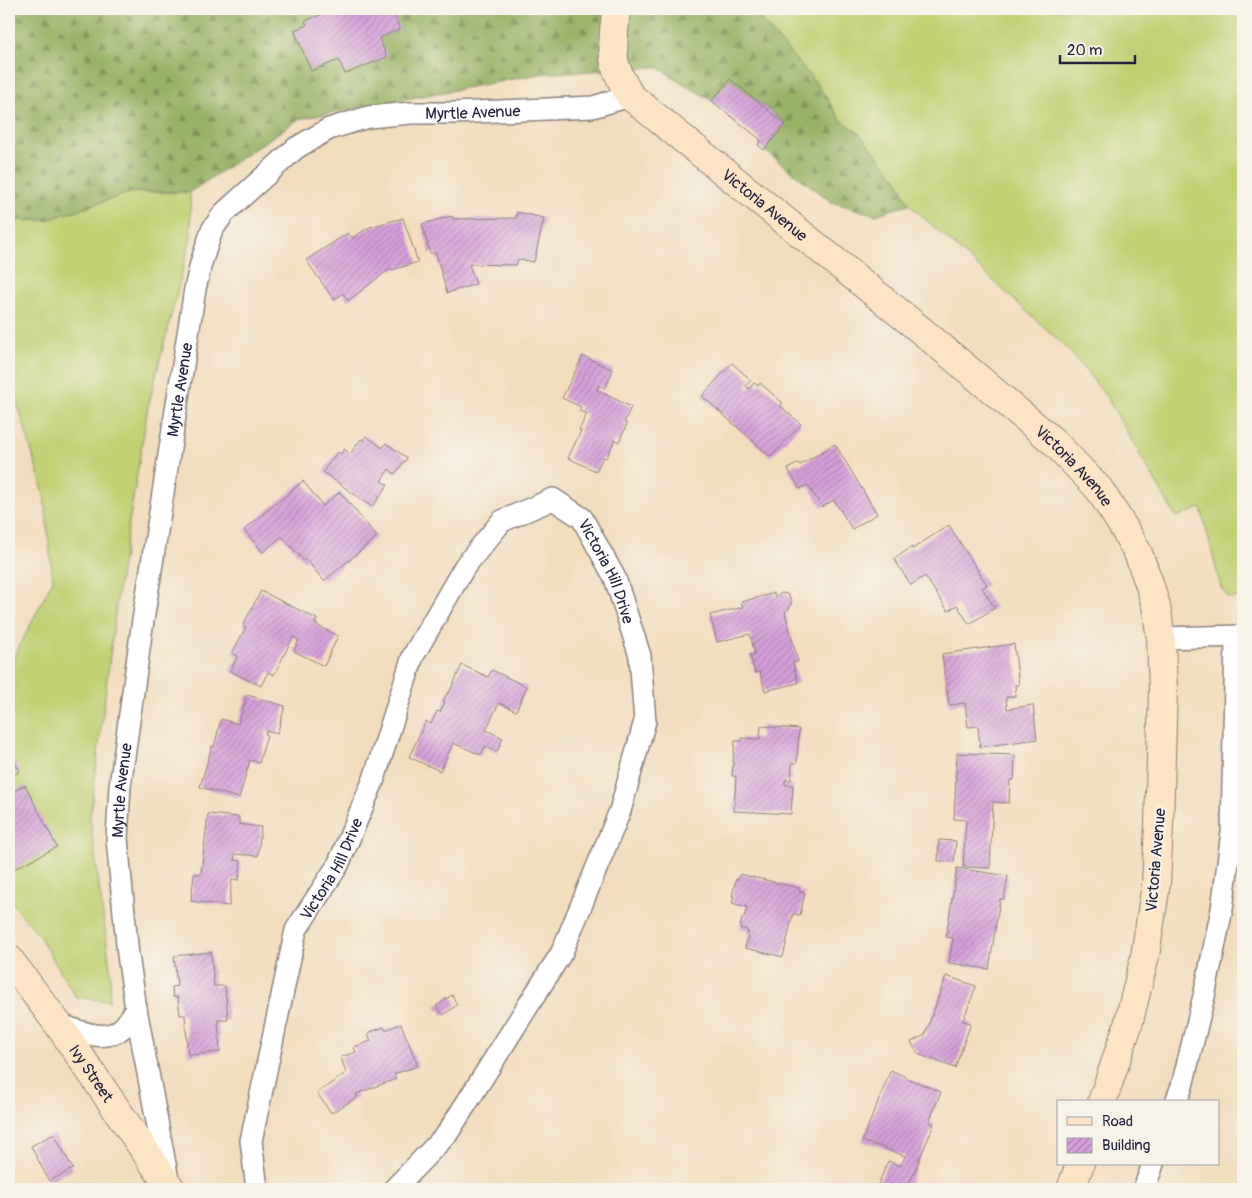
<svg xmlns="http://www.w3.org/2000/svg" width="1252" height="1198" font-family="Pangolin,sans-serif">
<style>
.grass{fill:#c0d073;stroke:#717957}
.forest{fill:url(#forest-firs);stroke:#5d6a50}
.building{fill:url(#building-hatch)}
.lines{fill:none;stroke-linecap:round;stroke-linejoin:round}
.street-casing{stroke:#8a807d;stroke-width:24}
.secondary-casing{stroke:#8a807d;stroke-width:30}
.street{stroke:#fff;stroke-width:21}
.secondary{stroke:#fee4c6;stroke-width:28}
.labels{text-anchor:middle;stroke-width:4;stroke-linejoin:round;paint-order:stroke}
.street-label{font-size:16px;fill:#22223b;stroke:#f7f3e8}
</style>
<defs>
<pattern id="forest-firs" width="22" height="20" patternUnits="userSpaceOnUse" patternTransform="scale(1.25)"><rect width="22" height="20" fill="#98b265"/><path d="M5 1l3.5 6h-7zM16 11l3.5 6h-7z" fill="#7c9054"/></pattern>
<pattern id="building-hatch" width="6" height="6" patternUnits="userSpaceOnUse" patternTransform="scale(1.25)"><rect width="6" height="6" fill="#d5a0d9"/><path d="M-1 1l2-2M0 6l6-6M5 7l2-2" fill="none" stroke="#ac82b1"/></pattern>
</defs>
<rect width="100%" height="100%" fill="#f7f3e8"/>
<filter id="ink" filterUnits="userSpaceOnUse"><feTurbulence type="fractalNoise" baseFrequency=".02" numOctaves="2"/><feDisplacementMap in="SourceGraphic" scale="10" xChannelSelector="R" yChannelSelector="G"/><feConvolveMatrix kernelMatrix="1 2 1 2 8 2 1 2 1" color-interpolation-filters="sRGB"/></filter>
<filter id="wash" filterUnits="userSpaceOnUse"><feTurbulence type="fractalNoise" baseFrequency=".0096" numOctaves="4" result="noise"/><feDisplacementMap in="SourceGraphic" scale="20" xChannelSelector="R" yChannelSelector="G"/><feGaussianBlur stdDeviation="1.12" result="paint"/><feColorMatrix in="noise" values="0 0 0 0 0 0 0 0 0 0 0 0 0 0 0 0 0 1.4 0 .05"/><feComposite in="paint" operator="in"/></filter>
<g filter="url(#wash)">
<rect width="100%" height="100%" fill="#f3ddbf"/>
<!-- grass -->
<g class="grass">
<path d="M 695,9 L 1243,9 L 1243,597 L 1229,598 L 1221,588 L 1201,508 L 1176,517 L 1106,396 L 1068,349 Z"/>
<path d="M 132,192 L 190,192 L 191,237 L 148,407 L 118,590 L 90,818 L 111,975 L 109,1001 L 76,997 L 36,931 L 9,900 L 9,667 L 53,580 L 44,494 L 13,387 L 9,382 L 9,220 L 47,220 Z"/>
</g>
<!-- forest -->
<path class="forest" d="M 9,9 L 760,9 L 761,20 L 819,86 L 840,119 L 858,132 L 898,180 L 909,204 L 876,215 L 831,202 L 764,150 L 785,123 L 730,79 L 712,101 L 657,67 L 540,74 L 299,119 L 190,192 L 132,192 L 47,220 L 9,220 Z"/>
<g id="blocks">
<!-- building -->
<g class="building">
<path d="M 335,9 L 403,9 L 404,11 L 394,15 L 400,29 L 379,38 L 387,57 L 345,74 L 339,60 L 311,71 L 294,30 L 307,25 L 305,21 Z"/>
<path d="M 730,79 L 785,124 L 764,150 L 758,145 L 761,140 L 712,101 Z"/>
<path d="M 517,212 L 544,218 L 534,262 L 518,259 L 516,265 L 469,264 L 476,284 L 447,293 L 436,253 L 430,253 L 422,224 L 452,216 L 453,219 L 516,218 Z"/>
<path d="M 403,218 L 418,262 L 392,270 L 391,268 L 348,301 L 343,293 L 334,300 L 306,260 L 348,233 L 352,238 L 370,227 Z"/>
<path d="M 583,356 L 613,370 L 605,388 L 599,385 L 597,390 L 631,407 L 624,423 L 627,424 L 619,442 L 615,440 L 606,458 L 603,457 L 596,471 L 568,458 L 581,431 L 579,430 L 587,414 L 579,411 L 581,407 L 562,398 Z"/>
<path d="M 732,363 L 751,380 L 746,386 L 749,389 L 754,383 L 758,386 L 760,383 L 783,403 L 780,406 L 801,424 L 771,457 L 702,396 Z"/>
<path d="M 366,436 L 383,448 L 386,443 L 407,458 L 395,474 L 389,469 L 381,481 L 388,485 L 372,507 L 323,472 L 337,452 L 341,454 L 344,449 L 350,454 L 361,439 L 363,440 Z"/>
<path d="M 835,444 L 877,514 L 852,529 L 834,500 L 822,507 L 808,485 L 800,489 L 788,469 L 798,463 L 800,465 Z"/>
<path d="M 303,481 L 323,506 L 340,492 L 377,537 L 324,581 L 306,559 L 304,561 L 282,536 L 263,552 L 244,530 Z"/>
<path d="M 949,525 L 987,585 L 982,588 L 995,608 L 969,624 L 957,605 L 948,611 L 925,576 L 911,585 L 894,559 L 912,547 L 912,549 Z"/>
<path d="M 261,591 L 317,619 L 315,624 L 338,636 L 324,666 L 294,651 L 299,640 L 293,637 L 274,675 L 268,672 L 261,686 L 230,671 L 238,656 L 232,653 L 246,627 L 243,625 Z"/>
<path d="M 774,593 L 775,597 L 782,593 L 787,594 L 791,600 L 791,603 L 789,609 L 785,612 L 798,662 L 793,663 L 798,683 L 765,691 L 760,672 L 755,673 L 750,655 L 755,654 L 750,634 L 717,642 L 710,615 L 743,607 L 741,602 Z"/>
<path d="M 1014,644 L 1019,685 L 1015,685 L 1016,696 L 1006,697 L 1007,709 L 1033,705 L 1037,739 L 980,747 L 978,726 L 968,727 L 965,703 L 949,705 L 942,654 Z"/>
<path d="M 462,665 L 488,677 L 492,670 L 527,687 L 516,711 L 499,703 L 486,730 L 503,738 L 497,752 L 485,746 L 481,755 L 453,743 L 440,771 L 409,757 L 426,721 L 431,724 L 437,711 L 440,712 L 445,702 L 443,701 L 448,692 L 449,693 Z"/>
<path d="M 247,695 L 285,706 L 277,734 L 266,731 L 265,734 L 267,735 L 259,763 L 250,760 L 239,798 L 200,787 L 212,746 L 214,747 L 221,719 L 238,724 Z"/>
<path d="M 761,726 L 799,729 L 797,761 L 796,763 L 792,763 L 791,780 L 785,780 L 785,785 L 793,785 L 791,814 L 734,811 L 736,776 L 732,776 L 735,741 L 742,741 L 742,738 L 760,739 Z"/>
<path d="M 957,753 L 1015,755 L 1014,780 L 1010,780 L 1009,803 L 993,802 L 990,868 L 963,867 L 966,820 L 954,819 Z"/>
<path d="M 9,754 L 20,771 L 9,778 Z"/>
<path d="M 25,785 L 57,847 L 14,869 L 9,858 L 9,794 Z"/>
<path d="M 208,814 L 239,817 L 239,824 L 261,827 L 258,856 L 235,854 L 234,860 L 241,861 L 239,880 L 232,879 L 229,906 L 191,901 L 194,874 L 201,874 Z"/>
<path d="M 939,840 L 956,841 L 954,862 L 938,861 Z"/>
<path d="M 957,868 L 1008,876 L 1004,899 L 1000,899 L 989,969 L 949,963 L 953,938 L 946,937 Z"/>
<path d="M 740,874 L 799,888 L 799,892 L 805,893 L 800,915 L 793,914 L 783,957 L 745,948 L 749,933 L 747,933 L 747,930 L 740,928 L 742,918 L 744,918 L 747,907 L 732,903 L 734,896 L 732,896 L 736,879 L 738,879 Z"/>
<path d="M 211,952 L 214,986 L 225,986 L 228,1020 L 218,1020 L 220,1052 L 188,1055 L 185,1015 L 180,1015 L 178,997 L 173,997 L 172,987 L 177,986 L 174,956 Z"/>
<path d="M 946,976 L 976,986 L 963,1021 L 971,1023 L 955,1068 L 918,1054 L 911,1042 L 925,1035 Z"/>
<path d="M 452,995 L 457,1005 L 443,1015 L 436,1006 Z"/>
<path d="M 401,1024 L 418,1066 L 394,1074 L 396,1079 L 356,1094 L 358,1097 L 331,1113 L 317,1093 L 346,1073 L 341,1057 L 356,1052 L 354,1047 L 371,1041 L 368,1033 L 384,1027 L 385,1030 Z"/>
<path d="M 891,1070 L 904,1076 L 904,1077 L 941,1092 L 929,1122 L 934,1124 L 907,1189 L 879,1189 L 880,1186 L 878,1185 L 888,1161 L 901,1166 L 905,1156 L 876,1145 L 876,1146 L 862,1141 Z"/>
<path d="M 54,1134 L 73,1169 L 49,1181 L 31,1146 Z"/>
</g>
</g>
</g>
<g filter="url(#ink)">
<use href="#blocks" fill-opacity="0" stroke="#8a807d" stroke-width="1"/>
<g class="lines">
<!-- street casing -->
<g class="street-casing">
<g id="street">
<path d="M 1161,638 L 1243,636"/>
<path d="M 58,1024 C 76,1030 106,1044 122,1028 C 128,1023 132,1015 136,1009"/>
<path d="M 1176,1102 L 1182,1086 L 1205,992 L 1222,909 L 1232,832 L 1236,636"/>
<path id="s1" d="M 168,1180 L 136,1009 L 128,955 L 117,839 L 120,786 L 142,627 L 195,289 L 201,263 L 212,230 L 224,213 L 296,148 L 329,129 L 368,117 L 411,113 L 454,113 L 593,107 L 630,96"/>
<path id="s2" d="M 257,1189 L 251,1141 L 296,930 L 338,865 L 374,779 L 413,656 L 465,566 L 502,521 L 553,499 L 582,518 L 615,578 L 640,656 L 645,721 L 620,811 L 562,952 L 447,1134 L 394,1189"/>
<path d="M 1144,1189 L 1153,1164"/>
</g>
</g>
<!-- secondary casing -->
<g class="secondary-casing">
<g id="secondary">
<path id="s3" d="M 616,9 C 615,27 611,46 615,64 C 618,75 624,85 630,96 L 928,336 L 1054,442 L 1099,489 L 1122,525 L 1138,553 L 1149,583 L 1156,606 L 1161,638 L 1163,691 L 1159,825 L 1156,884 L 1145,956 L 1128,1025 L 1102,1102"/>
<path id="s4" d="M 9,959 L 58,1024 L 171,1189"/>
<path d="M 1071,1189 L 1080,1164"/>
</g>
</g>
<!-- street -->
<use href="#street" class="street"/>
<!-- secondary -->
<use href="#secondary" class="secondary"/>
</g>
</g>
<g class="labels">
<!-- street labels -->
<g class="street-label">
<text dy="6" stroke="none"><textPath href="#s1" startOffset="1264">Myrtle Avenue</textPath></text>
<text dy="6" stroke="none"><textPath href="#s3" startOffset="264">Victoria Avenue</textPath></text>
<text dy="6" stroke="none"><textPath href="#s1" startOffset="799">Myrtle Avenue</textPath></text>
<text dy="6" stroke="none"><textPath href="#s3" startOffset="669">Victoria Avenue</textPath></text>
<text dy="6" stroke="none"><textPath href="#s2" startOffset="875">Victoria Hill Drive</textPath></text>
<text dy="6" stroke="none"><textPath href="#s1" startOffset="394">Myrtle Avenue</textPath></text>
<text transform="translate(1155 860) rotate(-85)" y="6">Victoria Avenue</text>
<text dy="6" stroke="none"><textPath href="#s2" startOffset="335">Victoria Hill Drive</textPath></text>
<text dy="6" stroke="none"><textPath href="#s4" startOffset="141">Ivy Street</textPath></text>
</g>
</g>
<!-- margin -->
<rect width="1252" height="1198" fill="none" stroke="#f7f3e8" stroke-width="30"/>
<!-- legend -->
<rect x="1057" y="1100" width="162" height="65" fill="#f7f3e8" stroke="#a29fa3"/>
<rect x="1067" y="1117" width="25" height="8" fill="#fee4c6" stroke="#a29fa3"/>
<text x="1102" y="1126" font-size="15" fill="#22223b">Road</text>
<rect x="1067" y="1138" width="25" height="15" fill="url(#building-hatch)" stroke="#a29fa3"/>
<text x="1102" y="1150" font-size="15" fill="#22223b">Building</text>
<!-- scale -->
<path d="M1060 55v8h75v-8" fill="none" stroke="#22223b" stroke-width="2.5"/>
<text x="1067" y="55" font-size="15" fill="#22223b" stroke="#f7f3e8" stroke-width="4" paint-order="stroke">20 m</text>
</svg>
